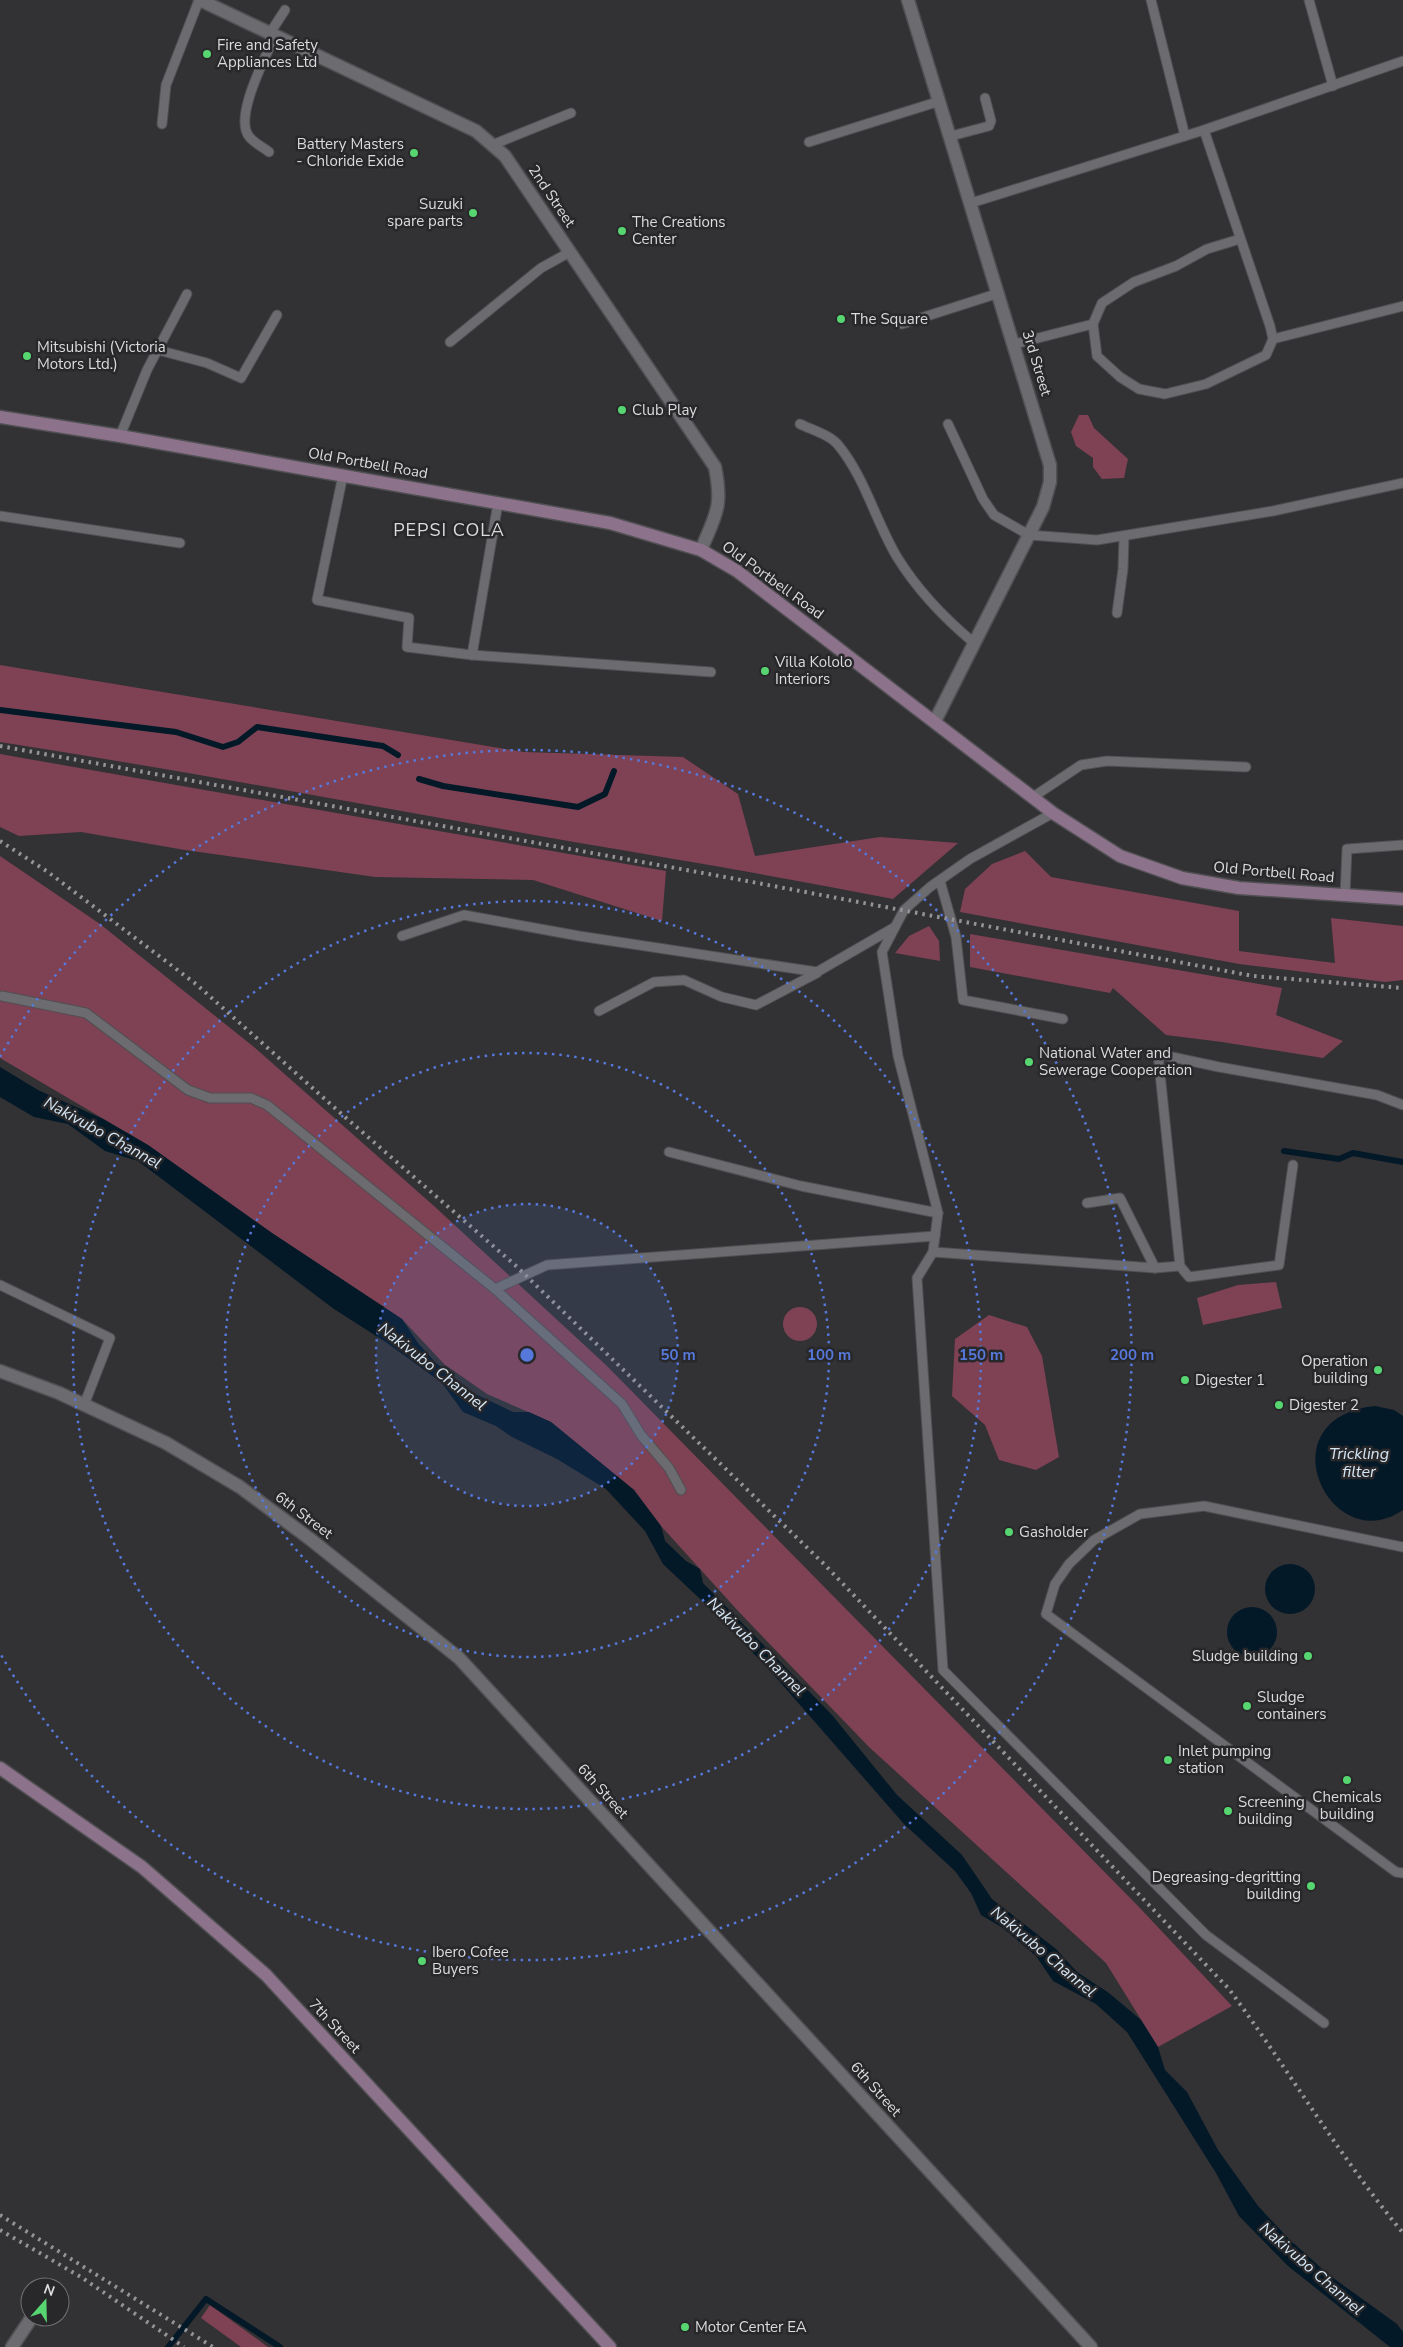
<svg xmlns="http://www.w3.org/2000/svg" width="1403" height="2347" font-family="'Nunito Sans',sans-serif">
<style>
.green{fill:#7e4254}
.water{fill:#031928}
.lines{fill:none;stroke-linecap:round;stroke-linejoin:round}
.stream{stroke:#031928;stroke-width:6}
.lane-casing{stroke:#504f52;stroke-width:11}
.street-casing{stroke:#504f52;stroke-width:15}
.secondary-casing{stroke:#504f52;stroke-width:15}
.lane{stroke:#6c6b6f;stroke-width:9}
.street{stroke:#6c6b6f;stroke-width:12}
.secondary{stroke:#8d728c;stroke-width:12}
.rail{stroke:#959497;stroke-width:4;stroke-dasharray:2.5 5;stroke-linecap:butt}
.ring{fill:none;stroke:#5678da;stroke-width:2.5;stroke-dasharray:2.5 5}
.poi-dot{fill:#57d570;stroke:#28272a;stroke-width:2}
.labels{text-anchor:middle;stroke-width:5;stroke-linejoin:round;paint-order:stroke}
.poi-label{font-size:15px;fill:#dbdadd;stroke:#28272a;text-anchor:start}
.street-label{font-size:15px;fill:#dbdadd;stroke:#28272a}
.water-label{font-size:16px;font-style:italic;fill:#d4e6f4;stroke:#28272a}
.quarter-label{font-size:18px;letter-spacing:1px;fill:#dbdadd;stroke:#28272a}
.centre{fill:#5678da;stroke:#28272a;stroke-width:2.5}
.ring-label{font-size:15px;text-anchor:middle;font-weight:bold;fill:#5678da;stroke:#28272a;stroke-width:5;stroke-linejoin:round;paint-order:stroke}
</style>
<rect width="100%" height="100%" fill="#323134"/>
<!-- green -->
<g class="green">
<path d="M 1079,415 L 1088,415 L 1094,428 L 1128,459 L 1124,478 L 1102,479 L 1093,467 L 1093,458 L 1076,446 L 1071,432 Z"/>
<path d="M 0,665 L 524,752 L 683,757 L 738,794 L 755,856 L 880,837 L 958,843 L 893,899 C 787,878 681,860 574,842 C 383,808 192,772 0,742 Z"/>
<path d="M 0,754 L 666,871 L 662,921 L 533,880 L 375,877 L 185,850 L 81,832 L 19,836 L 0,827 Z"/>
<path d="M 1025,851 L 1051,877 L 1239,911 L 1239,951 L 1335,963 L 1331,918 L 1403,926 L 1403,980 L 1385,982 L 1239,964 L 960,912 L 965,889 L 992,864 Z"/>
<path d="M 0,856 L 100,924 L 254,1047 L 434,1206 L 606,1365 L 1139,1907 L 1232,2006 L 1158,2047 L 1106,1963 L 869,1747 L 739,1612 L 661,1526 L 634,1490 L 551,1422 L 487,1394 L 444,1364 L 402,1319 L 272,1233 L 148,1145 L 0,1058 Z"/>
<path d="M 929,926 L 939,941 L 940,961 L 895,953 L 909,936 Z"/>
<path d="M 970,934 L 1282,988 L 1276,1015 L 1343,1041 L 1323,1058 L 1222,1042 L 1166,1035 L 1113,988 L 1110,993 L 970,967 Z"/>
<path d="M 1276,1282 L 1282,1308 L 1203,1325 L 1197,1298 L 1238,1285 Z"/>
<circle cx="800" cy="1324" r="17"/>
<path d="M 989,1315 L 1027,1327 L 1042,1356 L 1059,1457 L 1036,1470 L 999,1460 L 985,1425 L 952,1396 L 955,1339 Z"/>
<path d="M 210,2305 L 268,2347 L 241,2347 L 201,2318 Z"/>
</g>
<!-- water -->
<g class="water">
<path d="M 0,1067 L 38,1090 L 103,1119 L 148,1145 L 272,1233 L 402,1319 L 418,1343 L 435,1362 L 473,1393 L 513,1412 L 529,1412 L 551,1422 L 634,1490 L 661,1526 L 665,1541 L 686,1561 L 700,1569 L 703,1583 L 832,1715 L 897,1795 L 962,1855 L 992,1899 L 1056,1949 L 1077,1972 L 1109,1993 L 1141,2020 L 1158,2047 L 1165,2070 L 1187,2092 L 1218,2150 L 1258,2206 L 1289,2239 L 1329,2275 L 1397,2324 L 1403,2332 L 1403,2347 L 1390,2347 L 1288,2266 L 1239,2216 L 1216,2173 L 1127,2032 L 1096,2004 L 1053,1981 L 1036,1956 L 1003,1928 L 981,1915 L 971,1893 L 955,1871 L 904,1824 L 773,1674 L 717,1615 L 663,1564 L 645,1531 L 606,1489 L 557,1459 L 512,1437 L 496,1426 L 463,1412 L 442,1383 L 387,1343 L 334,1309 L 138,1161 L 105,1151 L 68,1124 L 34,1117 L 0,1097 Z"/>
<path d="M 1375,1406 L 1394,1410 L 1403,1416 L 1403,1510 C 1330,1560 1263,1418 1375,1406 Z"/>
<circle cx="1290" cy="1589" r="25"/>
<circle cx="1252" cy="1632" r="25"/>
</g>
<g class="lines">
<!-- stream -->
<g class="stream">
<path d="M 0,710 L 176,732 L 223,747 L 238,742 L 257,727 L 383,746 L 398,755"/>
<path d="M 419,779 L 443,786 L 578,807 L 605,794 L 614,771"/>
<path d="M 1284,1151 L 1339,1159 L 1353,1153 L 1403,1162"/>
<path d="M 168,2347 L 206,2299 L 280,2347"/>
</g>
<!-- lane casing -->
<g class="lane-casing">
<g id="lane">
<path d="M 1151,0 L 1185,136"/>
<path d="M 1309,0 L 1333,86"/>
<path d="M 270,33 L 285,10"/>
<path d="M 162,124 L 166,85 L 199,0"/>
<path d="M 951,136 L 989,126 L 991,121 L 985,98"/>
<path d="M 809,142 L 940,101"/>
<path d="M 492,145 L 571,113"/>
<path d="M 269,152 C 263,147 252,142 248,135 C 235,114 266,57 275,35"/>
<path d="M 971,203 L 1204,130 L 1403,61"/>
<path d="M 902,324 L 999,293"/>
<path d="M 1093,324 L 1097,356 L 1120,377 L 1139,389 L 1165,394 L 1206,384 L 1266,355 L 1273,339 L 1270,326 L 1204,130"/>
<path d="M 1273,339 L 1403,306"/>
<path d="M 450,342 L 541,268 L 570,252"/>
<path d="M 1015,344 L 1093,324 L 1102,303 L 1134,282 L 1176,266 L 1207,249 L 1240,239"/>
<path d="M 158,350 L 207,363 L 241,378 L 277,315"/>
<path d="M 800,424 C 812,430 831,435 839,446 C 865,478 876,522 897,557 C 918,591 943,617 973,642"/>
<path d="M 948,424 L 983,499 L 994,515 L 1029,535 L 1097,540 L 1273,511 L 1403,483"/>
<path d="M 120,436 L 147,370 L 187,294"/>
<path d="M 343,475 L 317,600 L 409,618 L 407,647 L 472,655 L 711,672"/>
<path d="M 0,516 L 180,543"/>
<path d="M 1117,613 L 1123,569 L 1124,536"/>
<path d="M 472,655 L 498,503"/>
<path d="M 1033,797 L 1081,765 L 1107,761 L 1246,767"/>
<path d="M 1053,813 L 970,859 L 930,887 L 904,910 L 882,952 L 898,1056 L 938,1213 L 933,1252 L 917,1278 L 943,1670 L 1206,1935 L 1324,2023"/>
<path d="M 940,881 L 956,937 L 963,1000 L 1063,1019"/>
<path d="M 1345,895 L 1347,849 L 1403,845"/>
<path d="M 402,936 L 464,915 L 579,936 L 817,972 L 895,927"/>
<path d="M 2,996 L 86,1013 L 188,1090 L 210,1098 L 251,1098 L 267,1105 L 495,1289 L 547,1265 L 935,1236"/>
<path d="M 599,1011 L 654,982 L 684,980 L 722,997 L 756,1005 L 817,973"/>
<path d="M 669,1152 L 801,1186 L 938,1213"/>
<path d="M 1293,1165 L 1279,1265 L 1189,1277 L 1180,1266 L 1158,1054 L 1219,1067 L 1377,1095 L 1403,1105"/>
<path d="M 1087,1203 L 1120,1198 L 1155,1268"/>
<path d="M 933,1252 L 1155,1268 L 1180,1266"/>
<path d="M 0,1285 L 110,1338 L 84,1405"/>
<path d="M 495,1289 L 622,1404 L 641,1435 L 669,1468 L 681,1490"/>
<path d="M 1403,1547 L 1204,1506 L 1140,1514 L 1094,1540 L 1069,1564 L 1055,1584 L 1046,1614 L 1396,1872 L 1403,1873"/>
</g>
</g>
<!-- street casing -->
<g class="street-casing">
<g id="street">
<path d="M 200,0 L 476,131 L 505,156 L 715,467 C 723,507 716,514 701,550"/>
<path d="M 908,0 L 1050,465 L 1050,482 L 1043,507 L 935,721"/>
<path d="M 0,1371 L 59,1393 L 166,1443 L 240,1487 L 310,1539 L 459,1658 L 1091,2347"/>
<path d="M 12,2347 L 32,2317"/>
</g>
</g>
<!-- secondary casing -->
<g class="secondary-casing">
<g id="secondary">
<path d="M 0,417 L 120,436 L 610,523 L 701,550 L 737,571 L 1053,813 L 1120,856 L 1182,878 L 1239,888 L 1403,899"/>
<path d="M 0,1768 L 142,1867 L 266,1975 L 610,2347"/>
</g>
</g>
<!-- lane -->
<use href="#lane" class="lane"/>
<!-- street -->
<use href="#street" class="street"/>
<!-- secondary -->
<use href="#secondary" class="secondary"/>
<!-- rail -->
<g class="rail">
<path d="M 0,746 L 736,879 L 1253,976 L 1403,988"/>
<path d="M 0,841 L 48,872 L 196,984 L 345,1117 L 515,1265 L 825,1565 L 1229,1989 C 1288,2069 1339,2156 1403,2233"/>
<path d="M 0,2215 L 213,2347"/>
<path d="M 0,2230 L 81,2277 L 184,2347"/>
</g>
</g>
<!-- distance rings -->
<circle cx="527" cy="1355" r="151" fill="#5678da" fill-opacity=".12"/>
<g class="ring">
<circle cx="527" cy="1355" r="151"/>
<circle cx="527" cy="1355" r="302"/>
<circle cx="527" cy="1355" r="454"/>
<path d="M0 1057A605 605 0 1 1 0 1653"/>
</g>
<!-- markers -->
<g class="poi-dot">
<circle cx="207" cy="54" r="5"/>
<circle cx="414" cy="153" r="5"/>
<circle cx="473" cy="213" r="5"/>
<circle cx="622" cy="231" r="5"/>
<circle cx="841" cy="319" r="5"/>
<circle cx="27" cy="356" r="5"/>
<circle cx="622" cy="410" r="5"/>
<circle cx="765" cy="671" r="5"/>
<circle cx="1029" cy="1062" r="5"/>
<circle cx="1378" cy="1370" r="5"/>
<circle cx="1185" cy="1380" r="5"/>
<circle cx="1279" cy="1405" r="5"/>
<circle cx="1009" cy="1532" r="5"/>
<circle cx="1308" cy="1656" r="5"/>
<circle cx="1247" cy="1706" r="5"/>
<circle cx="1168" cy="1760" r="5"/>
<circle cx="1347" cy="1780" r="5"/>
<circle cx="1228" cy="1811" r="5"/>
<circle cx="1311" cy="1886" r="5"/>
<circle cx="422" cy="1961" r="5"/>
<circle cx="685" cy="2327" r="5"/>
</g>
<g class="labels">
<!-- poi labels -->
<g class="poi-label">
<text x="217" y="50">Fire and Safety<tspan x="217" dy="17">Appliances Ltd</tspan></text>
<text x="404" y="149" text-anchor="end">Battery Masters<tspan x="404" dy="17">- Chloride Exide</tspan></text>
<text x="463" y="209" text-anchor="end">Suzuki<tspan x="463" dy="17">spare parts</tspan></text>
<text x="632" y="227">The Creations<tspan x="632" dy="17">Center</tspan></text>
<text x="851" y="324">The Square</text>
<text x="37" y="352">Mitsubishi (Victoria<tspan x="37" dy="17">Motors Ltd.)</tspan></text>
<text x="632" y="415">Club Play</text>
<text x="775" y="667">Villa Kololo<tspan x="775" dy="17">Interiors</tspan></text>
<text x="1039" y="1058">National Water and<tspan x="1039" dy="17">Sewerage Cooperation</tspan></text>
<text x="1368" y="1366" text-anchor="end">Operation<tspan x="1368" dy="17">building</tspan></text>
<text x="1195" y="1385">Digester 1</text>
<text x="1289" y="1410">Digester 2</text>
<text x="1019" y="1537">Gasholder</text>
<text x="1298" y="1661" text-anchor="end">Sludge building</text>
<text x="1257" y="1702">Sludge<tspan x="1257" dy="17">containers</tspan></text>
<text x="1178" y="1756">Inlet pumping<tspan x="1178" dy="17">station</tspan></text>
<text x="1347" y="1802" text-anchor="middle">Chemicals<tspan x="1347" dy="17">building</tspan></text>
<text x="1238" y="1807">Screening<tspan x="1238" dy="17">building</tspan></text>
<text x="1301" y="1882" text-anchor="end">Degreasing-degritting<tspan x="1301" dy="17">building</tspan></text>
<text x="432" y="1957">Ibero Cofee<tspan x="432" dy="17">Buyers</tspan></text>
<text x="695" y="2332">Motor Center EA</text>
</g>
<!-- street labels -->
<g class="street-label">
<text transform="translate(552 196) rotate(56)" y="5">2nd Street</text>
<text transform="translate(1037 363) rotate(73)" y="5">3rd Street</text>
<text transform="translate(368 463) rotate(10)" y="5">Old Portbell Road</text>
<text transform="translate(773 580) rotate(36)" y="5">Old Portbell Road</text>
<text transform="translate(1274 872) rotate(5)" y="5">Old Portbell Road</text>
<text transform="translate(304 1515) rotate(37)" y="5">6th Street</text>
<text transform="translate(603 1791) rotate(48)" y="5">6th Street</text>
<text transform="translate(335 2026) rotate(47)" y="5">7th Street</text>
<text transform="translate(876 2089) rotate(48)" y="5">6th Street</text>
</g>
<!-- water labels -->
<g class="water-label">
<text transform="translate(103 1132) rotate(29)" y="6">Nakivubo Channel</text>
<text transform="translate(433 1366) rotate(38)" y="6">Nakivubo Channel</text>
<text x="1359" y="1459">Trickling<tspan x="1359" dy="18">filter</tspan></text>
<text transform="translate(757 1646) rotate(45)" y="6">Nakivubo Channel</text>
<text transform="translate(1044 1951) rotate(40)" y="6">Nakivubo Channel</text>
<text transform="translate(1312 2268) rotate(41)" y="6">Nakivubo Channel</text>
</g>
<!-- quarter labels -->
<g class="quarter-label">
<text x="449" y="536">PEPSI COLA</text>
</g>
</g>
<circle cx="527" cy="1355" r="8" class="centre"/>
<g class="ring-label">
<text x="678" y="1360">50 m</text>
<text x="829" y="1360">100 m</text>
<text x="981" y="1360">150 m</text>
<text x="1132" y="1360">200 m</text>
</g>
<!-- north arrow -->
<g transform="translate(45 2302) rotate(20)"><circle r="24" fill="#28272a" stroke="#706f72"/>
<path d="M0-4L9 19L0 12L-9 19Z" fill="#57d570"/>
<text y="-8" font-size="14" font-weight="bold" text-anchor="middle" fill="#dbdadd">N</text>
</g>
</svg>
